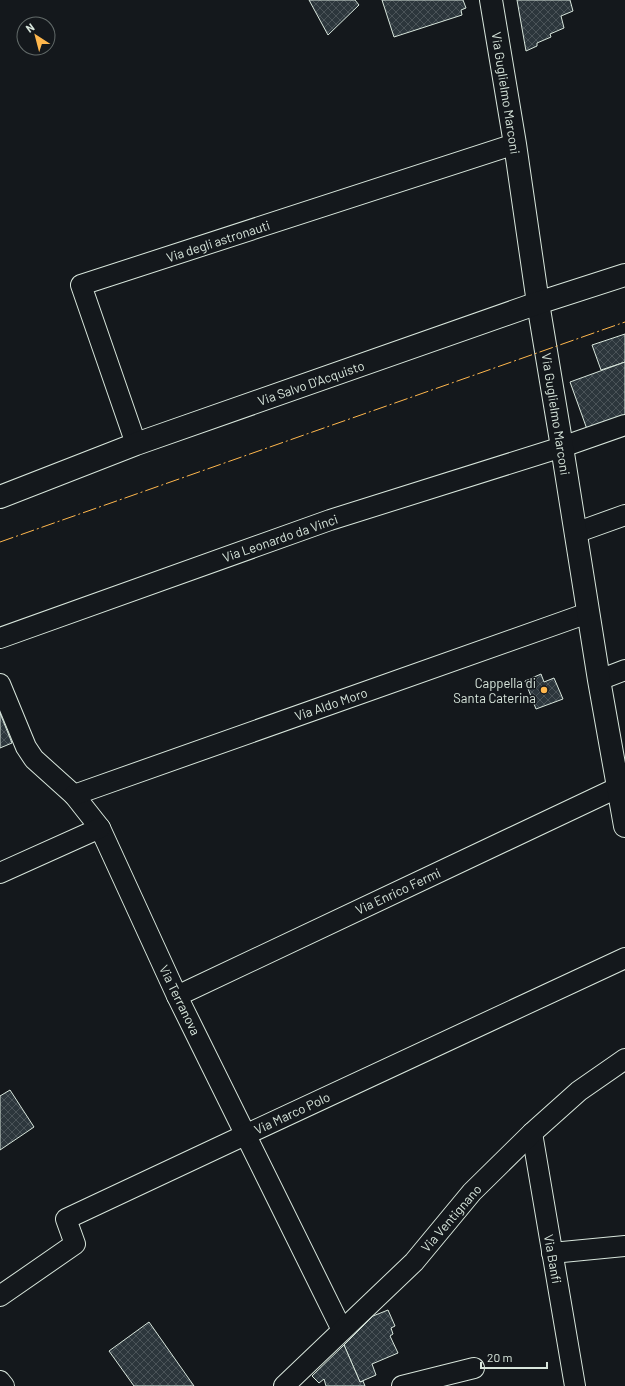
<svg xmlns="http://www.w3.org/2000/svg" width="625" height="1386" font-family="Barlow,sans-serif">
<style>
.building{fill:url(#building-cross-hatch);stroke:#d8e6dc}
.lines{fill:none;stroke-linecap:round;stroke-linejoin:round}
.minor-casing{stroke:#d8e6dc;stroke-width:22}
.tertiary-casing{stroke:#d8e6dc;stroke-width:24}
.secondary-casing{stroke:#d8e6dc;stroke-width:24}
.minor{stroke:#14181c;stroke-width:20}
.tertiary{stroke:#14181c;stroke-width:22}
.secondary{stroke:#14181c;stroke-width:22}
.power{stroke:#ffb74d;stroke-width:1;stroke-dasharray:14 3 2 3;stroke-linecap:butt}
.poi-dot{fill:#ffb74d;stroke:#14181c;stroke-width:1.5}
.labels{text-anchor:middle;stroke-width:3;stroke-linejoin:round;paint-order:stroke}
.street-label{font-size:13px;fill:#d8e6dc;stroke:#14181c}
.poi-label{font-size:13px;fill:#d8e6dc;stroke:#14181c;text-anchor:end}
</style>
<defs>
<pattern id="building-cross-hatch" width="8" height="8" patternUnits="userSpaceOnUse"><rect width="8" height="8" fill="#2c363c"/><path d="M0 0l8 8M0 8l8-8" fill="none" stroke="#4a5358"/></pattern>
</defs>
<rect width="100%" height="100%" fill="#14181c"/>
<!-- building -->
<g class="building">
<path d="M 309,0 L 355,0 L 359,5 L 328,35 Z"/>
<path d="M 382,0 L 463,0 L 466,8 L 461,10 L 462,15 L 394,37 Z"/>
<path d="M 517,0 L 570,0 L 573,11 L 561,16 L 564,28 L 550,34 L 551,37 L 537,43 L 537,46 L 526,51 Z"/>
<path d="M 625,334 L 625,362 L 601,370 L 592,345 Z"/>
<path d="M 625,362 L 625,419 L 588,432 L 570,382 Z"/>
<path d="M 541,674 L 544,682 L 554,678 L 563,699 L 536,709 L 525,681 Z"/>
<path d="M 0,713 L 12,743 L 0,748 Z"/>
<path d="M 10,1090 L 34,1127 L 0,1150 L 0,1096 Z"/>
<path d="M 388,1310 L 395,1326 L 391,1328 L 393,1334 L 390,1336 L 398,1353 L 372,1364 L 376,1375 L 360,1382 L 344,1345 L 373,1316 Z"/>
<path d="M 149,1322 L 194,1386 L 134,1386 L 109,1351 Z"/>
<path d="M 344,1345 L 360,1382 L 363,1381 L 365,1386 L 326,1386 L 324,1379 L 319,1383 L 312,1376 Z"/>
</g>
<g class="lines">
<!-- minor casing -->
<g class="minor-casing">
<g id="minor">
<path d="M 136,444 L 81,285 L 515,144"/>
<path d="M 575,533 L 625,515"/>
<path d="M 0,638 L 330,520 L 562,447 L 625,425"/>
<path d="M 599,680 L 625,670"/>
<path d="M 0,684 L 26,747 L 34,759 L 74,795 L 100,828 L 177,996 L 342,1330"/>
<path d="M 74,795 L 588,613"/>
<path d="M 0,873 L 100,828"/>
<path d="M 177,996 L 619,787"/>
<path d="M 532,1133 L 575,1386"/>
<path d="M 552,1253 L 625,1246"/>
<path d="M 0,1296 L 75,1244 L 66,1219 L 245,1135 L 625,958"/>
<path d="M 0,1381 L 4,1386"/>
<path d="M 284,1386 L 414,1262 L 472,1192 L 532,1133 L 579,1091 L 625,1059"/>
<path d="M 402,1386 L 474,1368"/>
</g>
</g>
<!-- tertiary casing -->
<g class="tertiary-casing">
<path id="tertiary" d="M 491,0 L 515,144 L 538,303 L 562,447 L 599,680 L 625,826"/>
</g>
<!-- secondary casing -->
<g class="secondary-casing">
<path id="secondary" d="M 0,497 L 136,444 L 538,303 L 625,275"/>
</g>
<!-- minor -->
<use href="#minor" class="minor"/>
<!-- tertiary -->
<use href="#tertiary" class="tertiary"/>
<!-- secondary -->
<use href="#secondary" class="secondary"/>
<!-- power -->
<path class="power" d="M 0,542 L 625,322"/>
</g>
<!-- markers -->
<circle class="poi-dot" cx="544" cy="690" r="4"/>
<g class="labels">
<!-- street labels -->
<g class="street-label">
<text transform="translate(506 93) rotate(81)" y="5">Via Guglielmo Marconi</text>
<text transform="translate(218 241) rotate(-18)" y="5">Via degli astronauti</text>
<text transform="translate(311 383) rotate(-19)" y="5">Via Salvo D'Acquisto</text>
<text transform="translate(556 414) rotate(81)" y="5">Via Guglielmo Marconi</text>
<text transform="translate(280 538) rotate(-19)" y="5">Via Leonardo da Vinci</text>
<text transform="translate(331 704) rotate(-19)" y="5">Via Aldo Moro</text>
<text transform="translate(398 891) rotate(-25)" y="5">Via Enrico Fermi</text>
<text transform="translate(180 1000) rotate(64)" y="5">Via Terranova</text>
<text transform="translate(292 1113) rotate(-25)" y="5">Via Marco Polo</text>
<text transform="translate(451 1218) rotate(-49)" y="5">Via Ventignano</text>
<text transform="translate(553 1259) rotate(80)" y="5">Via Banfi</text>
</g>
<!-- poi labels -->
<g class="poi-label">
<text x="536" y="688">Cappella di<tspan x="536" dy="15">Santa Caterina</tspan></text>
</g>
</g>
<!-- north arrow -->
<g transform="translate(36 36) rotate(324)"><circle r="19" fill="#14181c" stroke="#626a69"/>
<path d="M0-3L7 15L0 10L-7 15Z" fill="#ffb74d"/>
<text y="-6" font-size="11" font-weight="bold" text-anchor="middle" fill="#d8e6dc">N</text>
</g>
<!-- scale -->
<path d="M481 1362v6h66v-6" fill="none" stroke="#d8e6dc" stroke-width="2"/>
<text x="487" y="1362" font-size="12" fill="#d8e6dc" stroke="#14181c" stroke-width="3" paint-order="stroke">20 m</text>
</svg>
